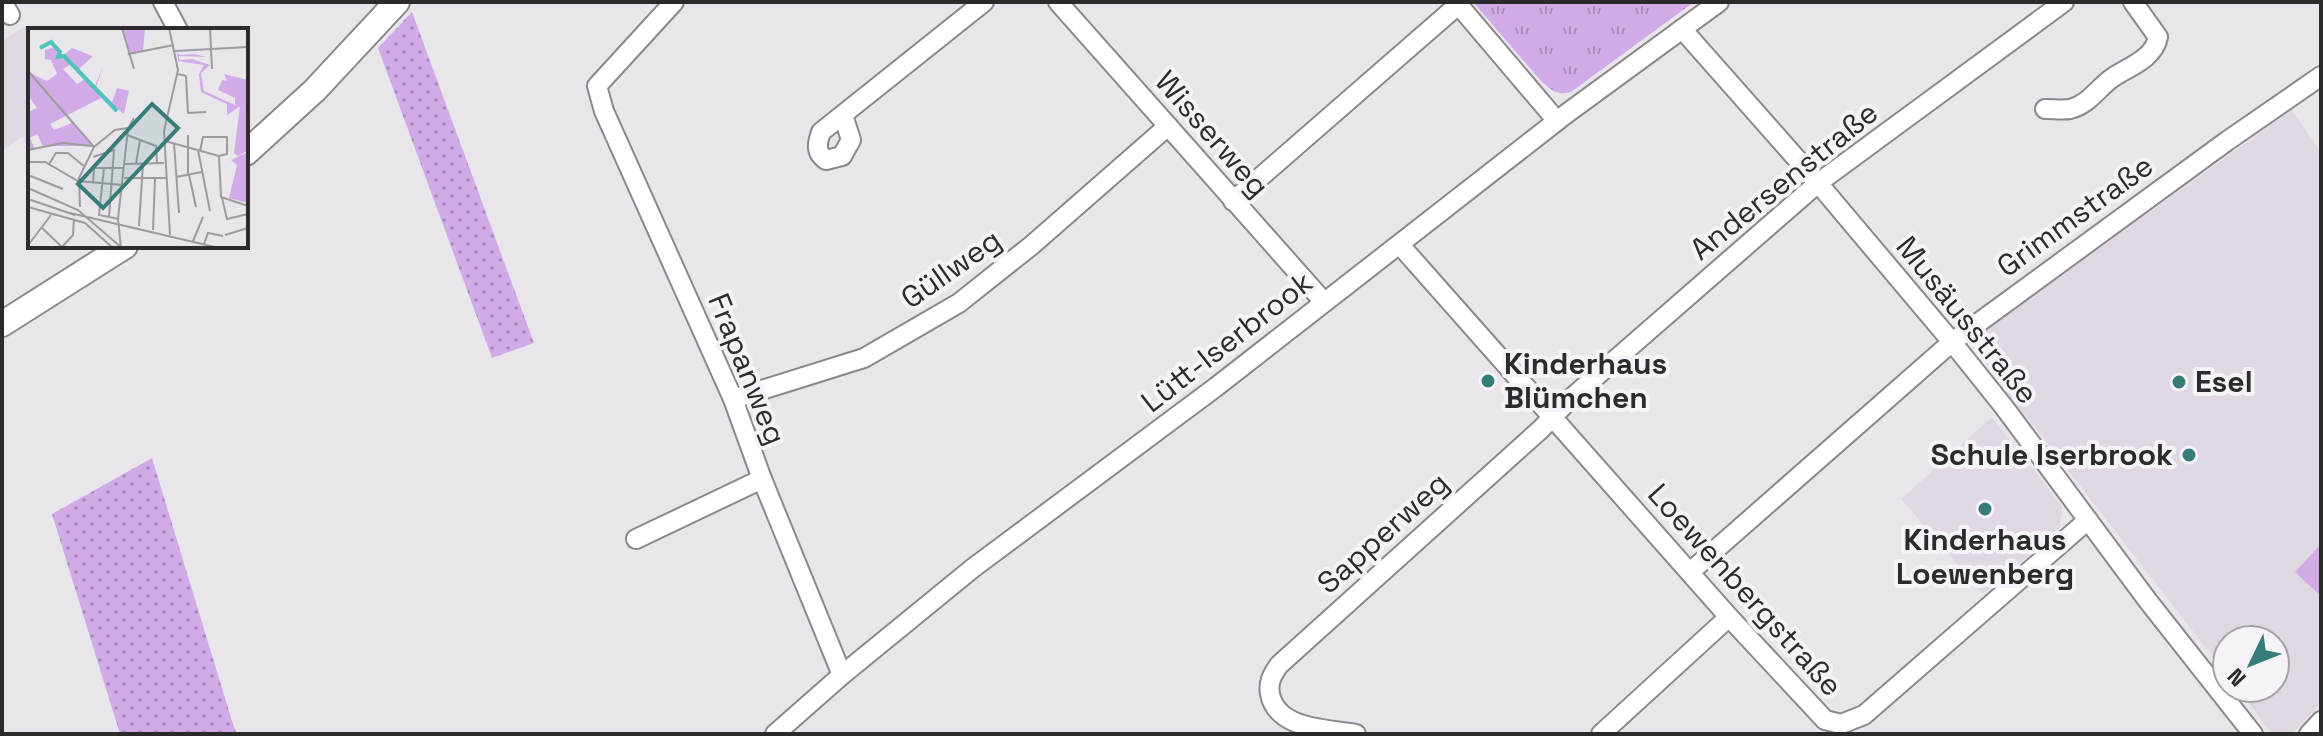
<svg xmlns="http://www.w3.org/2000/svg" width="2323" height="736" font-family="'Space Grotesk',sans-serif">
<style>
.built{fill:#dfd8e3}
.grass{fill:url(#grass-dots)}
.park{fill:url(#park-tufts)}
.garden{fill:#d1abe8}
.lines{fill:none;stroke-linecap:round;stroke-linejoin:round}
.minor-casing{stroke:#8a888c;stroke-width:22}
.secondary-casing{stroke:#8a888c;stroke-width:28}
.minor{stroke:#fff;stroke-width:18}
.secondary{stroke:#fff;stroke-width:24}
.poi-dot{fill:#367d78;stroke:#f6f3f8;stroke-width:3}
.labels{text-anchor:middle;stroke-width:8;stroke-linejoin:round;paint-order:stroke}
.street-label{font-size:30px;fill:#2c2b2c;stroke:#f6f3f8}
.poi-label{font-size:30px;font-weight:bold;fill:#2c2b2c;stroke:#f6f3f8;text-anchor:start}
.inset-river{fill:none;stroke:#50c3bb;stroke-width:4}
.inset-road{fill:none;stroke:#9d9b9f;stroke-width:2}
.view{fill:#367d78;fill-opacity:0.15;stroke:#367d78;stroke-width:4}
.inset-edge{fill:none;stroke:#2c2b2c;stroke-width:4}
</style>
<defs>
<pattern id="grass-dots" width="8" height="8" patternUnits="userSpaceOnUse" patternTransform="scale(2)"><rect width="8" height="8" fill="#d1abe8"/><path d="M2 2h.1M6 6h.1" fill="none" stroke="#aa8bbc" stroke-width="1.8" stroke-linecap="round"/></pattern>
<pattern id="park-tufts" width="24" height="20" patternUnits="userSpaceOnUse" patternTransform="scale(2)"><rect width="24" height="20" fill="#d1abe8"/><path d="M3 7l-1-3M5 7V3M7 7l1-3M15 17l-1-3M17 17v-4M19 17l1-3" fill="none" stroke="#aa8bbc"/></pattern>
</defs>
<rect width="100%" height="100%" fill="#e9e6eb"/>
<!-- built -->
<g class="built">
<path d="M 27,25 L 30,30 L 30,149 L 22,137 L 2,151 L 2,41 Z"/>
<path d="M 2292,110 L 2321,152 L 2321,703 L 2292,734 L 2272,734 L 2237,688 L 2275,688 L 2275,640 L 2227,640 L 2227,675 L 1973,348 L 1976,337 Z"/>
<path d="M 1992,417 L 2026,461 L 2023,463 L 2027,467 L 2030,465 L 2061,505 L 2062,513 L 2059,528 L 2054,534 L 1983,594 L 1901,499 Z"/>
</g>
<!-- grass -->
<g class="grass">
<path d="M 412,12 L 534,343 L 492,358 L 378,48 Z"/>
<path d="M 152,458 L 232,721 L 237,734 L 120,734 L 52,514 Z"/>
</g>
<!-- park -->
<path class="park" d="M 1473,2 L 1694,2 L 1571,92 C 1556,96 1550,89 1540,80 Z"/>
<!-- garden -->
<path class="garden" d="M 2321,544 L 2321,596 L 2295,572 Z"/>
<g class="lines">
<!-- minor casing -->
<g class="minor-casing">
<g id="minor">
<path d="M 2,2 L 10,15"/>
<path d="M 163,2 L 178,30"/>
<path d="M 674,2 L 597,86 L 604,111 L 733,399 L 762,479 L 842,675"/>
<path d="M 1058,2 L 1324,302"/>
<path d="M 1456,2 L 1557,121"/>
<path d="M 1682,29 L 1818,183 L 1952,342 L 2004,407 L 2148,601 L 2253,734"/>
<path d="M 2045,109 C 2053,109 2063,110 2070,109 C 2088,105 2098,88 2112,78 C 2128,67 2154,59 2158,37 L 2133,2"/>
<path d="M 843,115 L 851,140 L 842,156 L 826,160 C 815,152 817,144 821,132 L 984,2"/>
<path d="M 1233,201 L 1458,5"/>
<path d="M 1400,245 L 1729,617 L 1825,720 L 1841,724 L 1864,715 L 2088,520"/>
<path d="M 733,399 L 864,358 L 959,303 L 1032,245 L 1168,126"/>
<path d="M 636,539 L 762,479"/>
<path d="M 1690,572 L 1952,342 L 2227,141 L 2321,76"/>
<path d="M 775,734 L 842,675 L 973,568 L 1216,387 L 1566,114 L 1719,2"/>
<path d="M 1356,734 C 1328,729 1277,730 1270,694 C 1268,682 1272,675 1279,665 L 1541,429 L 1569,400 L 1818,183 L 2064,2"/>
<path d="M 1601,734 L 1729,617"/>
<path d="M 2309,734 L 2321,721"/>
</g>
</g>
<!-- secondary casing -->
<g class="secondary-casing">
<g id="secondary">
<path d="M 246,153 L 315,90 L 397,2"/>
<path d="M 2,324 L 125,246"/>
</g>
</g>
<!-- minor -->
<use href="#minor" class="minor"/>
<!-- secondary -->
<use href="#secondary" class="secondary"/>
</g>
<!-- markers -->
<g class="poi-dot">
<circle cx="1488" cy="381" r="8"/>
<circle cx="2179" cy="382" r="8"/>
<circle cx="2189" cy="455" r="8"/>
<circle cx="1985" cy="509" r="8"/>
</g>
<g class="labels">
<!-- street labels -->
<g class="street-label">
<text transform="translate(1212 134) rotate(49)" y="10">Wisserweg</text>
<text transform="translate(1784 181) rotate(-39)" y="10">Andersenstraße</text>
<text transform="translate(2075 216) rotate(-36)" y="10">Grimmstraße</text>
<text transform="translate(951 269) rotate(-35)" y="10">Güllweg</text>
<text transform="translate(1967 320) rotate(51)" y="10">Musäusstraße</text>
<text transform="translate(1227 342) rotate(-38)" y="10">Lütt-Iserbrook</text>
<text transform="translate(747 369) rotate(68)" y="10">Frapanweg</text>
<text transform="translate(1383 533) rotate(-42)" y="10">Sapperweg</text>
<text transform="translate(1745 590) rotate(48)" y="10">Loewenbergstraße</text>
</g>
<!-- poi labels -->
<g class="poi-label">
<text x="1504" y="374">Kinderhaus<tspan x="1504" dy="34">Blümchen</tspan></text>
<text x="2195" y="392">Esel</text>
<text x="2173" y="465" text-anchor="end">Schule Iserbrook</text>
<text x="1985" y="550" text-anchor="middle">Kinderhaus<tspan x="1985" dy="34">Loewenberg</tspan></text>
</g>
</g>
<!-- overview -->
<g transform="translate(28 28)">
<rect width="220" height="220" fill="#e9e6eb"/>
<path d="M 95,0 L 117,0 L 115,23 L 102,25 ZM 27,19 L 35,28 L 44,20 L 65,28 L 49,43 L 43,36 L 35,41 L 49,56 L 57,51 L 66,60 L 76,37 L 68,59 L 84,74 L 89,60 L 101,63 L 96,86 L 75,69 L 22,96 L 26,102 L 44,95 L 64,118 L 15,118 L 9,106 L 2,110 L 7,121 L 0,122 L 0,84 L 9,80 L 0,67 L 0,44 L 19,53 L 29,46 L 23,32 L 17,31 L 17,22 ZM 149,24 L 152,27 L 166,26 L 178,29 L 151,28 L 151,32 L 164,31 L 182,37 L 173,45 L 176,63 L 207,77 L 207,70 L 190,62 L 194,52 L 212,55 L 199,53 L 196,46 L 220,52 L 220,73 L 199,87 L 199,76 L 173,64 L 171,46 L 176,37 L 150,33 ZM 220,124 L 220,175 L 201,170 L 209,137 L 203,132 Z" fill="#d1abe8"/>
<path d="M 220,73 L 219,123 L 210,128 L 206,125 L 212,78 Z" fill="#d1abe8"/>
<path class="inset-river" d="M 12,20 L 23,14 L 32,24 L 30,29 L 36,28 L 89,83"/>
<path class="inset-road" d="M 94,0 L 106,41M 141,0 L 150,42 L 136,103 L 142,207M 182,0 L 184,41M 147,23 L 220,19M 100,26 L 146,17M 0,43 L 66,119M 150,46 L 158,48 L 160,85 L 178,84M 99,107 L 128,118 L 129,135M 160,107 L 160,147M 137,113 L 191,128M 146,115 L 151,185M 0,122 L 35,115 L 64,118M 170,122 L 182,183M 172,123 L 175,109 L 199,109 L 199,126 L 191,128M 191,128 L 193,169 L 220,178M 65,129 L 86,122 L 81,189M 0,134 L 17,134 L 50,153 L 95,157M 21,136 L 28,125 L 40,125 L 57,139M 97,136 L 136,135M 108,136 L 112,112M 76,140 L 71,187 L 91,191M 0,147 L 35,161M 161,147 L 168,179M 148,149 L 174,144M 96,150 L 139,150M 65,155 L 66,140 L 96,140M 0,160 L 50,182 L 94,220M 194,170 L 199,191 L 220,186M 0,171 L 47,187M 0,179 L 57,195 L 85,220M 52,179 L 51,150 L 66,119 L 87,102 L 100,100M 42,185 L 191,220M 111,198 L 115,136M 13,199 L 35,220M 125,202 L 127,151M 197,207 L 220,200M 165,213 L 175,189M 1,216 L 23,187M 176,216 L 180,205 L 195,208M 34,219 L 45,207 L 46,191M 93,220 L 90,191 L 100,101 L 106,90"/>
<path class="view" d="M 124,76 L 150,100 L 75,180 L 50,156 Z"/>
<rect width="220" height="220" class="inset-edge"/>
</g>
<!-- border -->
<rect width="2323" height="736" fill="none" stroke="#2c2b2c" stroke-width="8"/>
<!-- north arrow -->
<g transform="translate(2251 664) rotate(227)"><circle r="38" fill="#f6f3f8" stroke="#a5a3a6" stroke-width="2"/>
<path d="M0-6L14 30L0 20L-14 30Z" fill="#367d78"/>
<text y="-12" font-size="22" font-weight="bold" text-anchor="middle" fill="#2c2b2c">N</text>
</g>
</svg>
